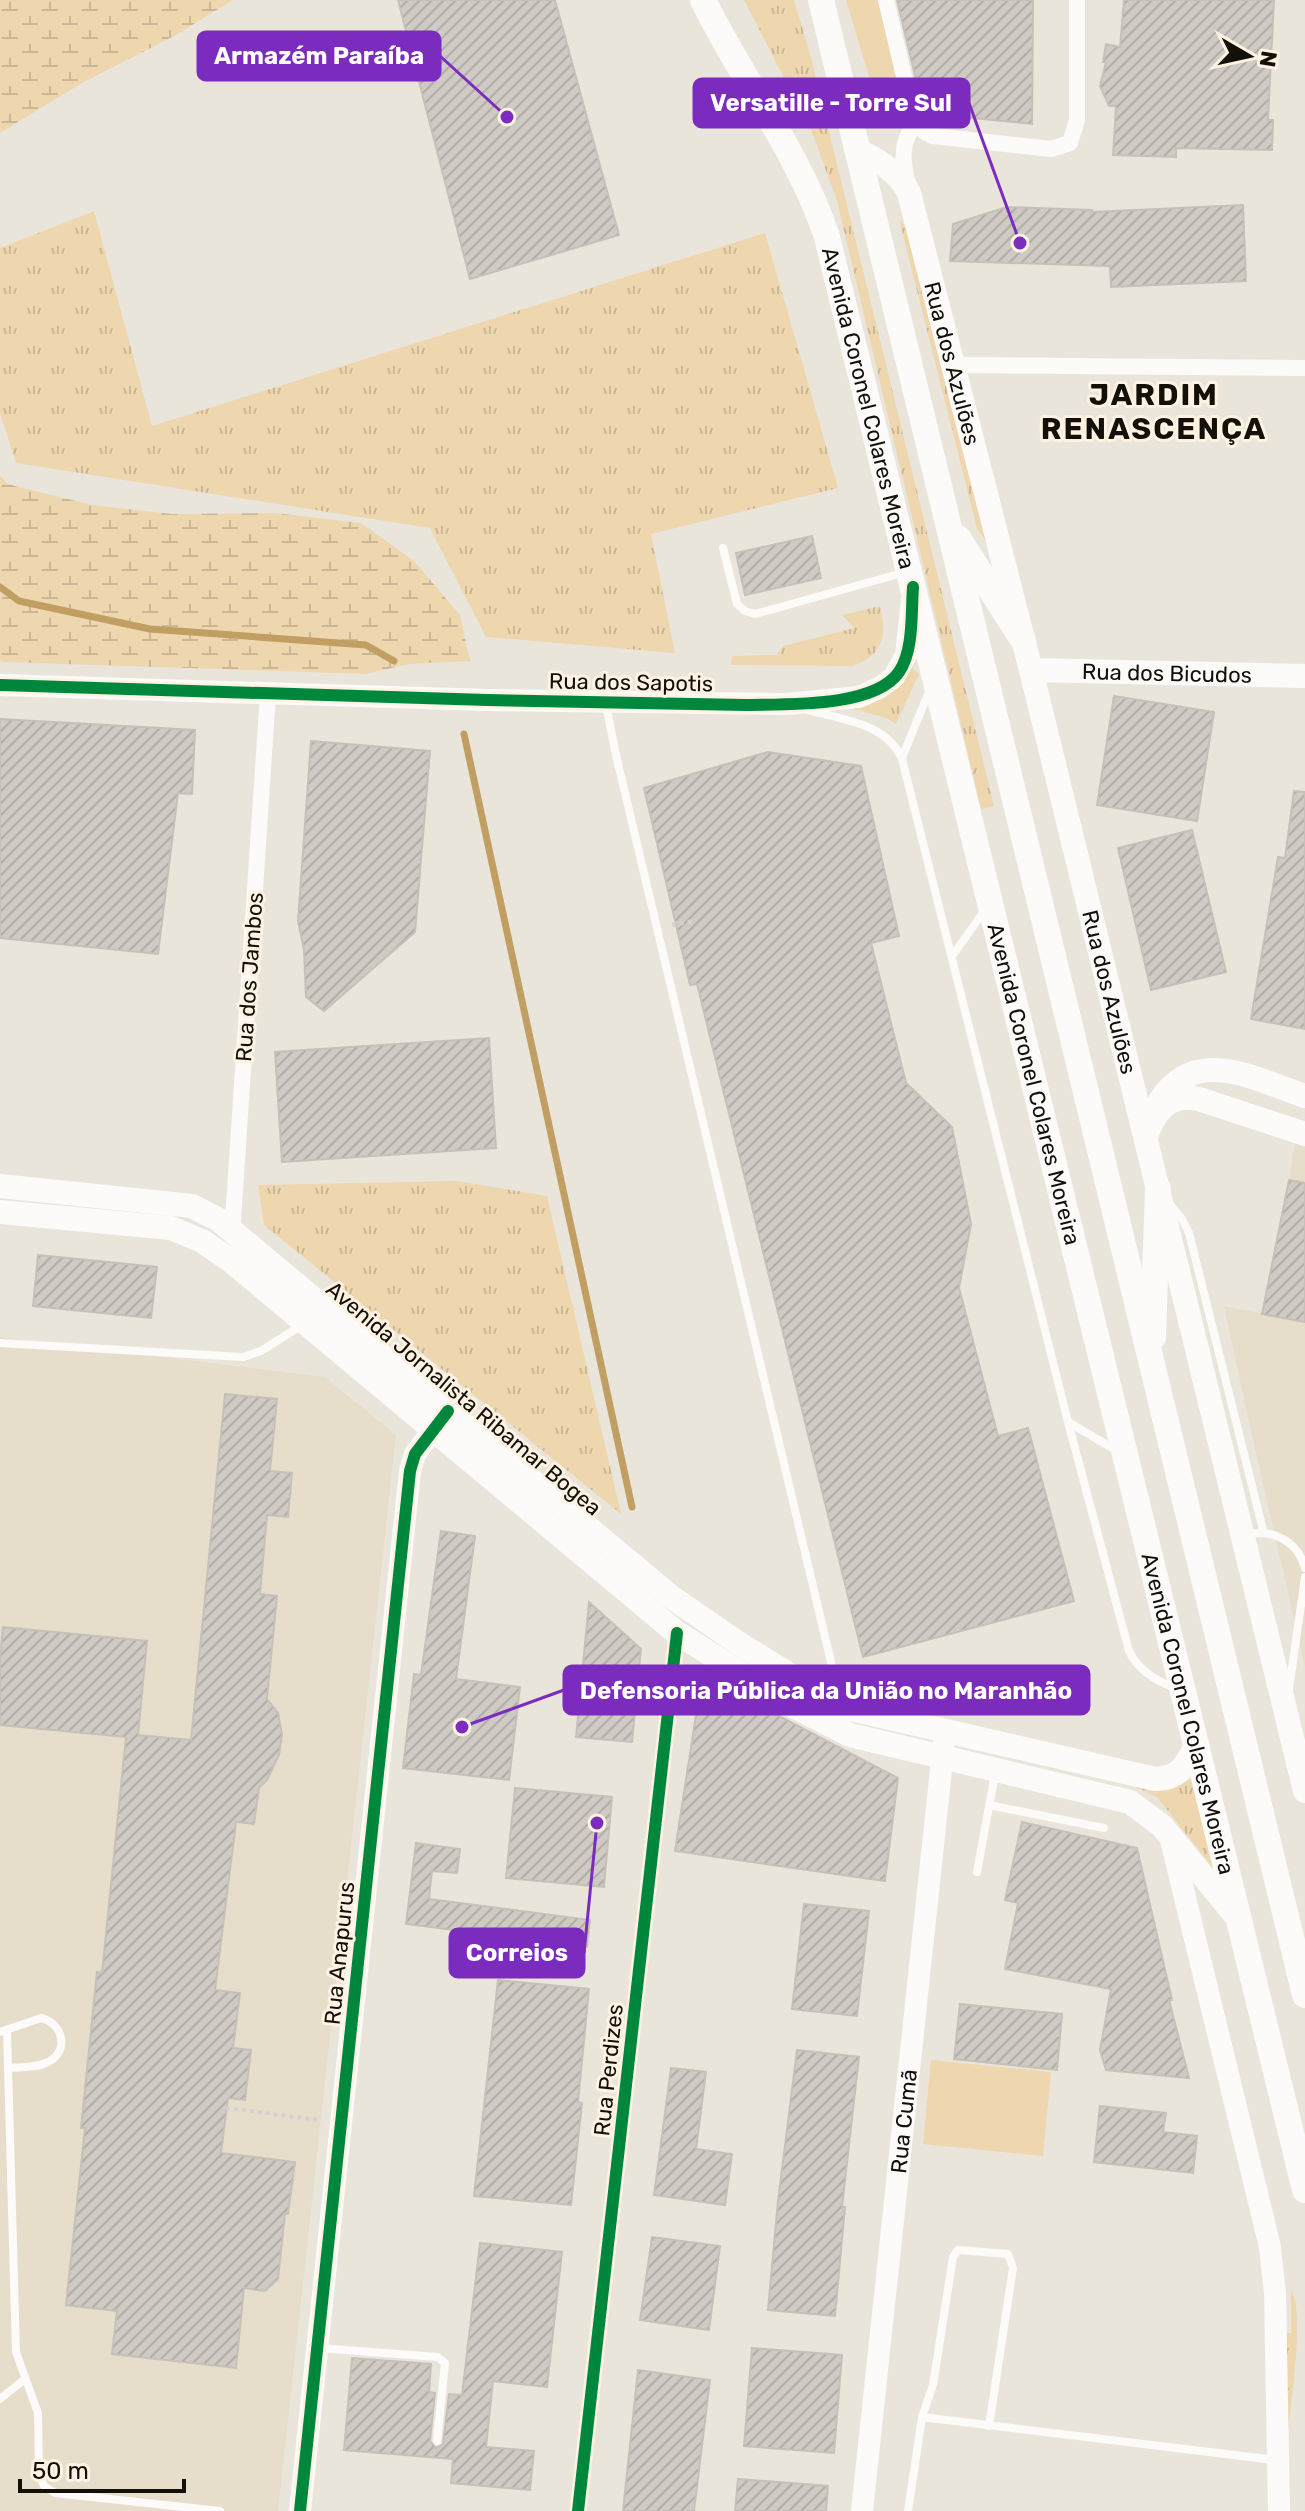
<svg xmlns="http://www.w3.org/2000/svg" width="1305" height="2511" font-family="Rubik,sans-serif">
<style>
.built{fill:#e7ddcb}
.grass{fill:url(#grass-tufts)}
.wetland{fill:url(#wetland-marsh)}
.green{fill:#eed6af}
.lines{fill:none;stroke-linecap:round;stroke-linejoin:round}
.stream{stroke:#c19f63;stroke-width:7}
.building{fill:url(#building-hatch);stroke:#c5c1b9;stroke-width:2}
.path{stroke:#d4d2d0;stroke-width:4;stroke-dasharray:4 4;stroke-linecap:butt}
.service{stroke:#fcfbfa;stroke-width:8}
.minor{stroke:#fcfbfa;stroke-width:16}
.tertiary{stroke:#fcfbfa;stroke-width:22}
.secondary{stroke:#fcfbfa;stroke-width:24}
.primary{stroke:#fcfbfa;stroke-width:26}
.cycleway-casing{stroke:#fef3e2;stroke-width:17}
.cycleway{stroke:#00873e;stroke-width:12}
.labels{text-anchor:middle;stroke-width:6;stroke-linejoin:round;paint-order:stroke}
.street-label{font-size:22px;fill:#13100a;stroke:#fef3e2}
.district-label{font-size:30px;font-weight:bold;letter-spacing:2px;fill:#13100a;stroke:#fef3e2}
.leader{fill:none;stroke:#7b2cbf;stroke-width:3}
.callout-dot{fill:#7b2cbf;stroke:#fef3e2;stroke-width:3}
.callout{fill:#7b2cbf;stroke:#7b2cbf;stroke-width:3}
.callout-label{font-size:24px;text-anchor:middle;font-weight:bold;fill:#fff}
</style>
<defs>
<pattern id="grass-tufts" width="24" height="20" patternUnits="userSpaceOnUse" patternTransform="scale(2)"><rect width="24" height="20" fill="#eed6af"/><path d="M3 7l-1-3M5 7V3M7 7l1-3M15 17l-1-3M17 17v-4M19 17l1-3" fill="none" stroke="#cbb795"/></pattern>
<pattern id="wetland-marsh" width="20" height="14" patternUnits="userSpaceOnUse" patternTransform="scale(2)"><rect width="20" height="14" fill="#eed6af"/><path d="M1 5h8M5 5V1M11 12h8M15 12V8" fill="none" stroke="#cbb795"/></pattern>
<pattern id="building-hatch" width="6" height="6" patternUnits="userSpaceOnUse" patternTransform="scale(2)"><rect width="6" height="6" fill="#cfcbc4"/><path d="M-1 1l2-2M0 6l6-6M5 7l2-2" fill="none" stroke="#b1ada7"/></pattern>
</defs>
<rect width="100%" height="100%" fill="#eae5db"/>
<!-- built -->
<g class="built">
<path d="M 1295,1143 L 1305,1147 L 1305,1183 L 1289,1180 Z"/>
<path d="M 1224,1306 L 1305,1322 L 1305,1667 L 1248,1418 Z"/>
<path d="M 0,1337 L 325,1377 L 396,1435 L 278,2511 L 0,2511 Z"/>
</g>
<!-- grass -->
<g class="grass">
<path d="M 744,0 L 794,0 L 810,54 L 994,806 L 981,809 L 837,201 L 812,132 Z"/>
<path d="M 94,211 L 152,426 L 765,233 L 838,488 L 651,534 L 675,653 L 486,637 L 430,528 L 16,463 L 0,413 L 0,248 Z"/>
<path d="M 899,219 L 909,231 L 992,550 L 977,529 Z"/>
<path d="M 880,606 C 887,636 884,654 853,666 L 731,665 L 732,656 L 777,655 L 783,646 L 854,628 L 842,615 Z"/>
<path d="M 912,668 L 919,674 L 896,724 L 886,718 L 848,707 L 904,679 Z"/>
<path d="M 457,1181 L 547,1196 L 621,1514 L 264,1225 L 258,1185 Z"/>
<path d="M 1115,1777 L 1173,1789 L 1192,1778 L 1217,1873 L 1157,1797 Z"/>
<path d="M 1291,2291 C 1305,2309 1291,2405 1288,2432 L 1282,2333 L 1291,2333 Z"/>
</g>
<!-- wetland -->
<g class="wetland">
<path d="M 0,0 L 233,0 L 176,35 L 82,83 L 0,133 Z"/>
<path d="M 0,475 L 7,484 L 92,505 L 172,514 L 275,513 L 361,523 L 414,561 L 460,615 L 470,661 L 409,664 L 366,674 L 3,662 L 0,660 Z"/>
</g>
<!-- green -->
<g class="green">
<path d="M 846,0 L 881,0 L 911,117 L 900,125 L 885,118 L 877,103 Z"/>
<path d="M 931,2060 L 1051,2072 L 1043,2156 L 923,2144 Z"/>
</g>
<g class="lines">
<!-- stream -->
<g class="stream">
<path d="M 0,587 L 19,601 L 150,629 L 366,645 L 394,661"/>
<path d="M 464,734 L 632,1507"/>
</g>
</g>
<!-- building -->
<g class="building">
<path d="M 398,0 L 555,0 L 619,235 L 470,279 Z"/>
<path d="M 897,0 L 1033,0 L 1032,124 L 924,113 Z"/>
<path d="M 1124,0 L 1274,0 L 1268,120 L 1273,120 L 1272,150 L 1176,148 L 1176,157 L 1113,155 L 1116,106 L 1109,106 L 1100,86 L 1106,62 L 1103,62 L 1106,44 L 1120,47 Z"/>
<path d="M 1243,205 L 1246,281 L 1111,287 L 1110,266 L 950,261 L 953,224 L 1007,207 L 1092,210 L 1091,212 Z"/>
<path d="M 812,536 L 821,578 L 745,595 L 736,553 Z"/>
<path d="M 1114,696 L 1214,712 L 1197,821 L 1097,805 Z"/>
<path d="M 0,719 L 195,730 L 192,794 L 178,793 L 158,954 L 0,938 Z"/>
<path d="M 311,741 L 430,751 L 415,932 L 324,1011 L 306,997 L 304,950 L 298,921 Z"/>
<path d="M 768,752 L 861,766 L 899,936 L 871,943 L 906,1083 L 952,1127 L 971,1224 L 959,1288 L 998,1436 L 1028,1428 L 1074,1601 L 863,1657 L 697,984 L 690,985 L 644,788 Z"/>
<path d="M 1294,791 L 1305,792 L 1305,1029 L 1251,1019 L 1278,857 L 1285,858 Z"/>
<path d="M 1192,830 L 1226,972 L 1151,990 L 1118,848 Z"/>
<path d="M 489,1038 L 496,1148 L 282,1162 L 275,1052 Z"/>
<path d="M 1289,1180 L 1305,1183 L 1305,1322 L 1262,1314 Z"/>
<path d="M 38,1255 L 157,1267 L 151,1318 L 33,1306 Z"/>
<path d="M 225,1394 L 277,1399 L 270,1471 L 292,1473 L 288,1517 L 267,1515 L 260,1594 L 277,1596 L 267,1699 L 278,1713 L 282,1734 L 279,1755 L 267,1780 L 259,1788 L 254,1824 L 236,1822 L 215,1990 L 240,1993 L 233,2048 L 251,2050 L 245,2100 L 228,2098 L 221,2153 L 295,2162 L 288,2214 L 285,2213 L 278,2279 L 265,2291 L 244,2288 L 236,2368 L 112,2354 L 117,2311 L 66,2305 L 85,2128 L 81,2128 L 97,1972 L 102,1973 L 126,1737 L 0,1725 L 0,1658 L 3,1627 L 147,1641 L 138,1735 L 191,1740 Z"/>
<path d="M 441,1531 L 475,1536 L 456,1679 L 520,1687 L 509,1780 L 403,1768 L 414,1674 L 421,1675 Z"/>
<path d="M 589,1602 L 641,1649 L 632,1742 L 576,1737 Z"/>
<path d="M 702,1676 L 898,1778 L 885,1881 L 675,1851 Z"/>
<path d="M 515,1788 L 612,1797 L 604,1887 L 506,1878 Z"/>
<path d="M 1022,1822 L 1137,1848 L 1172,2000 L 1169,2000 L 1189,2078 L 1106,2070 L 1100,2050 L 1111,1989 L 1005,1969 L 1018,1903 L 1005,1900 Z"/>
<path d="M 416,1843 L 460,1849 L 457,1873 L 432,1871 L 429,1899 L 590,1920 L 587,1947 L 406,1924 Z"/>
<path d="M 804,1904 L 869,1911 L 857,2016 L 792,2009 Z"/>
<path d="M 498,1980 L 589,1989 L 578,2102 L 582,2103 L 571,2205 L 474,2196 Z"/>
<path d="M 960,2004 L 1062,2014 L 1057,2070 L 954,2059 Z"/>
<path d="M 797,2050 L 859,2057 L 842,2207 L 845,2207 L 835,2316 L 768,2310 L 778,2201 Z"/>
<path d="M 671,2068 L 706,2072 L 696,2149 L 732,2154 L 725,2205 L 654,2195 Z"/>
<path d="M 1100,2106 L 1166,2113 L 1163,2132 L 1197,2136 L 1193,2173 L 1094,2162 Z"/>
<path d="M 652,2237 L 720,2246 L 709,2330 L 640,2320 Z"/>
<path d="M 480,2243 L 562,2252 L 547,2387 L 493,2381 L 486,2447 L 534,2451 L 530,2490 L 451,2483 L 453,2459 L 344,2450 L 352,2358 L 431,2364 L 429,2392 L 435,2393 L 430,2441 L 436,2448 L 443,2444 L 449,2394 L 462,2395 Z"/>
<path d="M 752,2348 L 842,2355 L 834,2453 L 744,2446 Z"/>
<path d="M 638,2370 L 710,2380 L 694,2511 L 623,2511 Z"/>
<path d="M 738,2479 L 828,2486 L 826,2511 L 735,2511 Z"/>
</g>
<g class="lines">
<!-- path -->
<g class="path">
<path d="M 672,925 L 693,921"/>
<path d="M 226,2108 L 319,2120"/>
</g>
<!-- service -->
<g class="service">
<path d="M 723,548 L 737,604 L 745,611 L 755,614 L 906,572"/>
<path d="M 606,705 L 616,755 L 840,1700"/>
<path d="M 807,710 C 840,719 887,723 902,759 L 1068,1422 L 1129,1651 C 1138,1670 1156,1681 1175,1688"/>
<path d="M 902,758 L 930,689"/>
<path d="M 952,956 L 985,910"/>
<path d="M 1169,1203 L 1182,1219 L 1189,1233 L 1263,1530"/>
<path d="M 0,1343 L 243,1357 L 261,1351 L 302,1325"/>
<path d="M 1068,1422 L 1119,1452"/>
<path d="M 1247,1535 C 1272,1528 1298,1541 1305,1568"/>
<path d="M 1289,1689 L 1305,1577"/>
<path d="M 989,1805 L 1104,1828"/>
<path d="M 977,1872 L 995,1774"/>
<path d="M 7,2031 L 16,2352 L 38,2413 L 39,2474 L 44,2486 L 55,2493 L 220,2511"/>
<path d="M 0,2032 L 41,2018 C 63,2023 70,2051 48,2062 C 37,2068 20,2067 8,2068"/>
<path d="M 318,2348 L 438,2357 L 445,2363 L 437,2441"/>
<path d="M 0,2399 L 25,2379"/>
<path d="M 922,2417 L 1275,2460"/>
<path d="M 908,2511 L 922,2417 L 933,2385 L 953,2257 L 958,2250 L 1008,2254 L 1013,2268 L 989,2426"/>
</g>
<!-- minor -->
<g class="minor">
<path d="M 886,0 L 915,123 C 899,145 903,162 908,187"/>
<path d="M 915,123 L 926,133 L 933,136 L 1051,149 L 1070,143 L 1077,120 L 1077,0"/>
<path d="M 953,365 L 1305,368"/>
<path d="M 232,1235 L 268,694"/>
<path d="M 578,2511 L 677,1633"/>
</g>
<!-- tertiary -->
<g class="tertiary">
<path d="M 0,685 L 487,700 L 787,704 L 859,697 L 879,688 L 894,677 L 906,655 L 912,600"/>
<path d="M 1170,1836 L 1270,2247 L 1275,2293 L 1279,2511"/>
<path d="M 300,2511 L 410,1471 L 415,1454 L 444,1416"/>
<path id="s1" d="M 862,2511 L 945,1732"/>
</g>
<!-- secondary -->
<g class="secondary">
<path id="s2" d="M 856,149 C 878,161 898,170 909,193 L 1031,670 L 1305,1791"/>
<path id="s3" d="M 1031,670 L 1305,676"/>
<path d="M 1158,1104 C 1194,1043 1253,1079 1305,1096"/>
<path d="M 1146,1137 C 1154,1111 1170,1093 1199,1099 L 1305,1134"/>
<path d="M 0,1186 L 192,1206 L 219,1220 L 670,1596 L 738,1643 L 842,1707 L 1155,1779 C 1179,1779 1187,1764 1197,1744"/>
<path d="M 0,1212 L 171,1228 L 202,1241 L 230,1260 L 677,1633 L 795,1707 L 850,1735 L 1130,1802 L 1162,1826 L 1240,1921"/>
</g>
<!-- primary -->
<g class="primary">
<path id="s4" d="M 703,0 C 742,80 799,152 827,237 L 1305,2190"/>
<path d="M 821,0 L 1305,1995"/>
<path d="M 958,538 L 1023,640"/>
<path d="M 1153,1337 L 1158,1189"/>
</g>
<!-- cycleway casing -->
<g class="cycleway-casing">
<g id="cycleway">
<path d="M 0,685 L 487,700 L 746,705 C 786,704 874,708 899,672 C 914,650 911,613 913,587"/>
<path d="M 300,2511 L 410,1471 L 415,1454 L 448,1411"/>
<path d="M 578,2511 L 677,1633"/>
</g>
</g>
<!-- cycleway -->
<use href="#cycleway" class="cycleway"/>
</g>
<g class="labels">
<!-- street labels -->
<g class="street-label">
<text dy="8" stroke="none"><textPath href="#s2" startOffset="246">Rua dos Azulões</textPath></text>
<text dy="8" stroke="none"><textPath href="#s4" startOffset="444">Avenida Coronel Colares Moreira</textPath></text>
<text dy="8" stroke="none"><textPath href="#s3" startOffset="136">Rua dos Bicudos</textPath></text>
<text transform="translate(631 682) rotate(1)" y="8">Rua dos Sapotis</text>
<text transform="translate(249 977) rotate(-86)" y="8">Rua dos Jambos</text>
<text dy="8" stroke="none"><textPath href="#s2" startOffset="894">Rua dos Azulões</textPath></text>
<text dy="8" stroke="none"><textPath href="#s4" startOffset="1140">Avenida Coronel Colares Moreira</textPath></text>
<text transform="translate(464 1398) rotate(40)" y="8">Avenida Jornalista Ribamar Bogea</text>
<text dy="8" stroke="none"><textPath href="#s4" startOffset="1788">Avenida Coronel Colares Moreira</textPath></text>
<text transform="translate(339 1953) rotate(-84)" y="8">Rua Anapurus</text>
<text transform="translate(608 2070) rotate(-84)" y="8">Rua Perdizes</text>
<text dy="8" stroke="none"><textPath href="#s1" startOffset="392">Rua Cumã</textPath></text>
</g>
<!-- district labels -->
<g class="district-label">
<text x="1154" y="405">JARDIM<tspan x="1154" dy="34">RENASCENÇA</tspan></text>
</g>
</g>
<!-- callouts -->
<path class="leader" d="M507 117L440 56M1020 243L969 103M462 1727L564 1690M597 1823L584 1953"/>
<g class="callout-dot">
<circle cx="507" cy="117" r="8"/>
<circle cx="1020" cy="243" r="8"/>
<circle cx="462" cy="1727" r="8"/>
<circle cx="597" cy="1823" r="8"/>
</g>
<g class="callout">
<rect x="198" y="32" width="242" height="48" rx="8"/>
<rect x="694" y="79" width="275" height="48" rx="8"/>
<rect x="564" y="1666" width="525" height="48" rx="8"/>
<rect x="450" y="1929" width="134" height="48" rx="8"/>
</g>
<g class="callout-label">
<text x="319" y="64">Armazém Paraíba</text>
<text x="831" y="111">Versatille - Torre Sul</text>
<text x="826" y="1699">Defensoria Pública da União no Maranhão</text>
<text x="517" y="1961">Correios</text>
</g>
<!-- north arrow -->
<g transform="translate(1249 56) rotate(99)" stroke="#fef3e2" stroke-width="6" paint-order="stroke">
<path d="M0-6L14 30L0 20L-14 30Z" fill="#13100a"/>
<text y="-12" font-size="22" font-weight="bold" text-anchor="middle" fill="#13100a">N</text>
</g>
<!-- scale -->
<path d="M20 2479v12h164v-12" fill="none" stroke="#13100a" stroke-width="4"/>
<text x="32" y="2479" font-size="24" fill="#13100a" stroke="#fef3e2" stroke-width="6" paint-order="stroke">50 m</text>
</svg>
